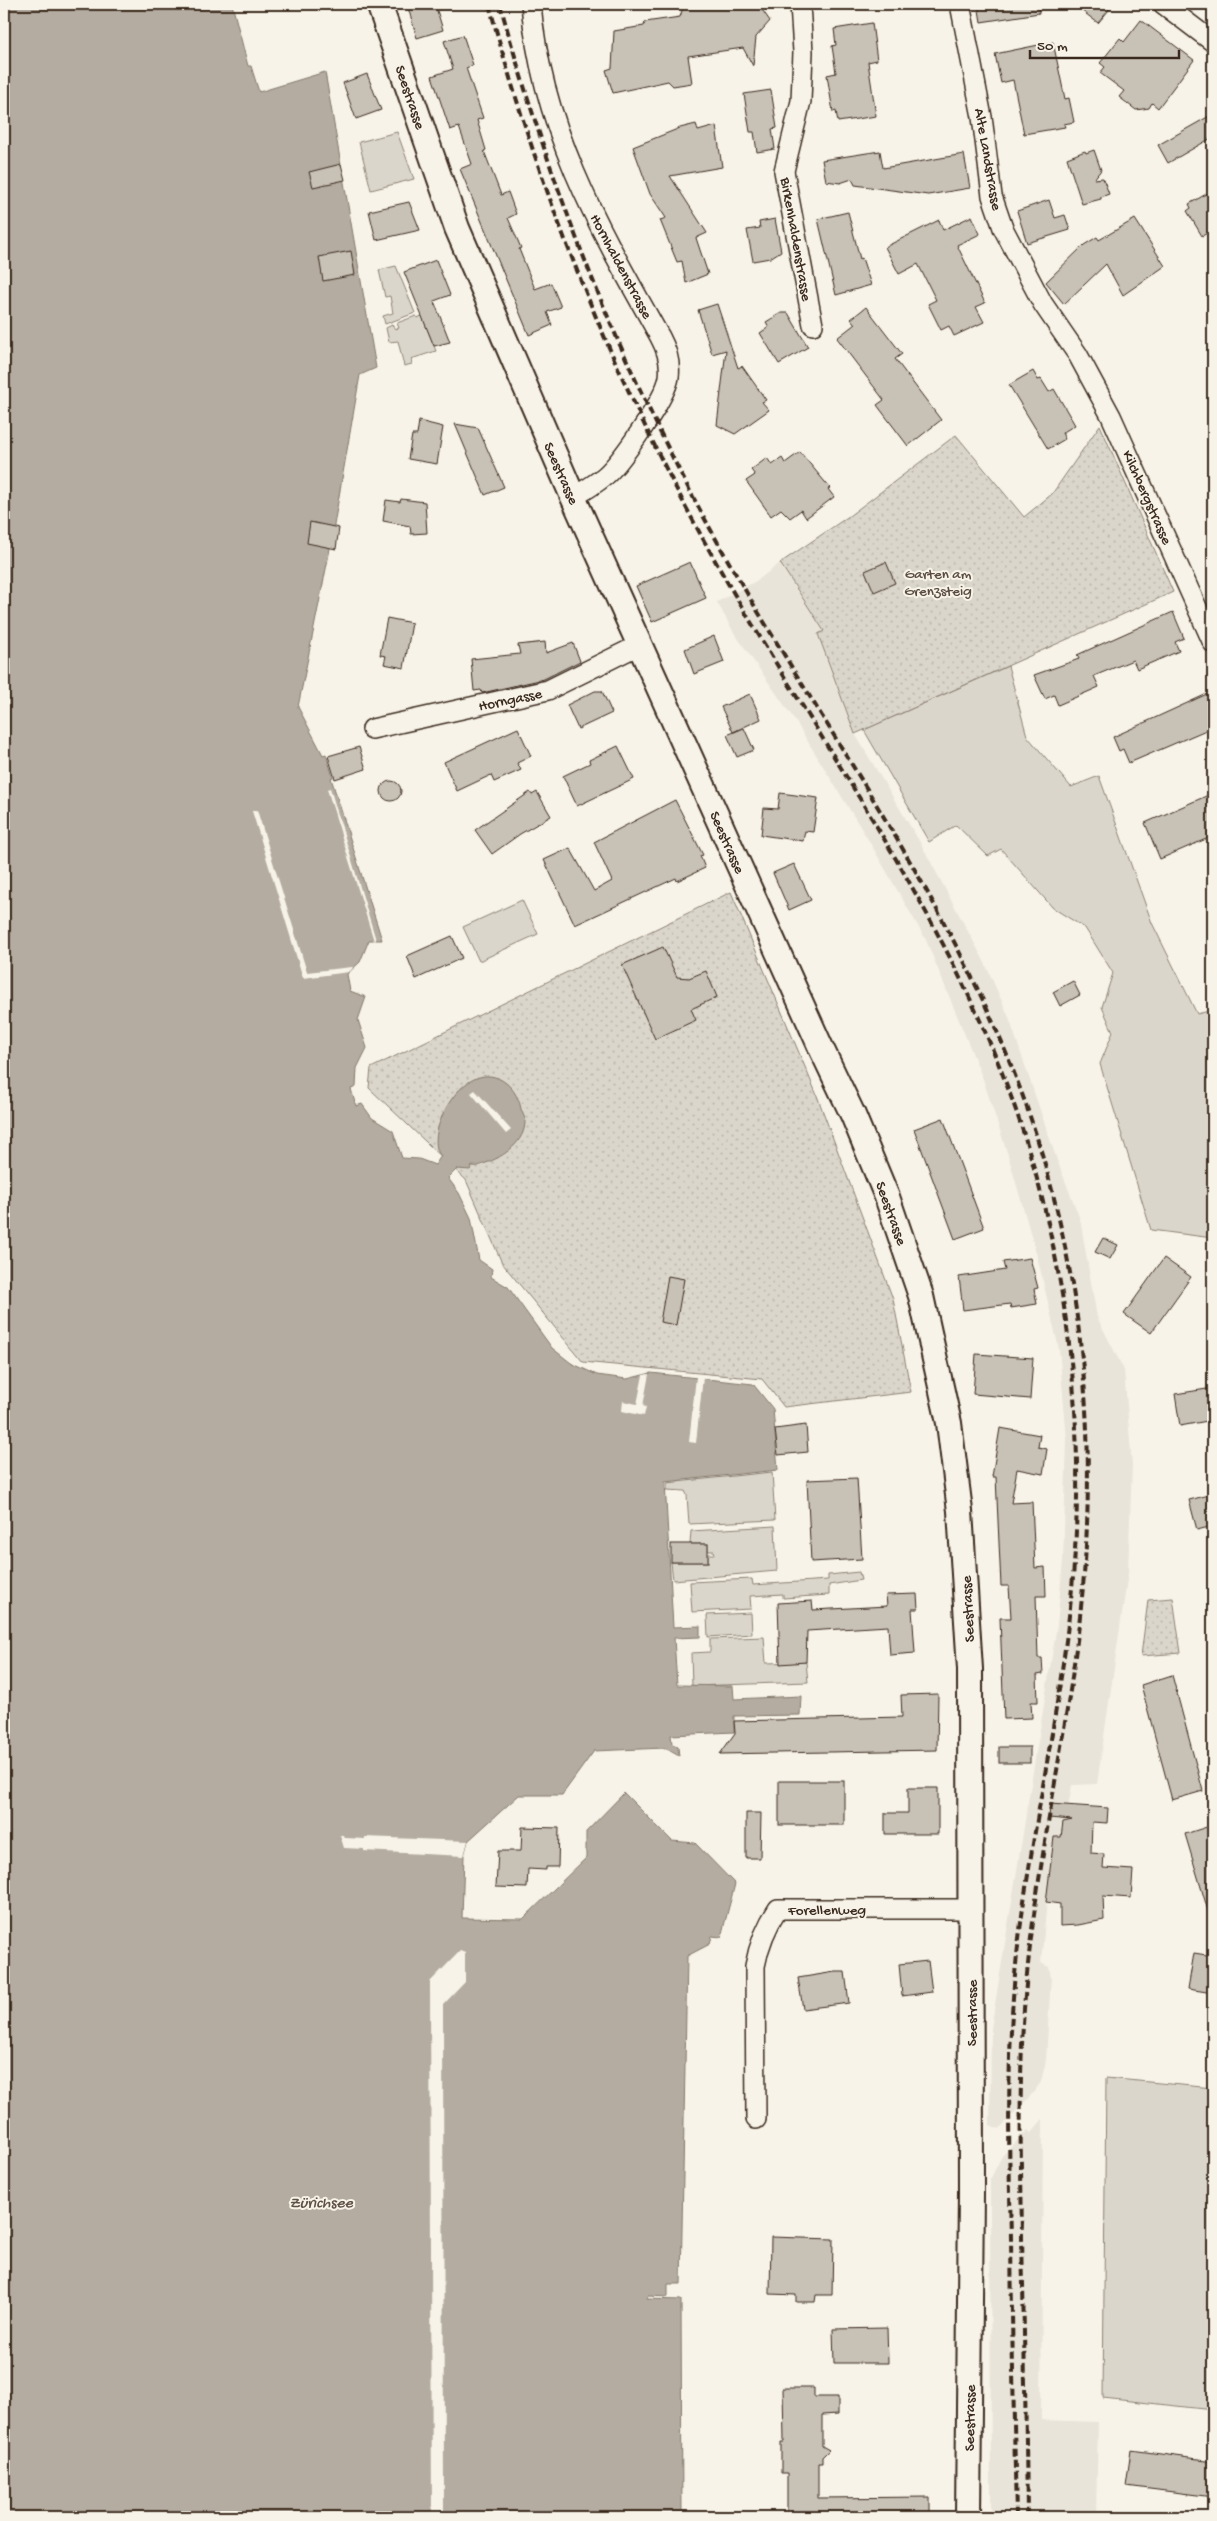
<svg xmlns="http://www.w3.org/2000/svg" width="1217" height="2521" font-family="'Gochi Hand',sans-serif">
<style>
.built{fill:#e9e4d9}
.grass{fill:#dbd6cb;stroke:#8b8074}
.park{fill:url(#park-dots);stroke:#8b8074}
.water{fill:#b4aca0;stroke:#84786c}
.pier{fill:#f7f3e8}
.building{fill:#c8c1b6;stroke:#3b2a1e}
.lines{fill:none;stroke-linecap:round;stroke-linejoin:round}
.minor-casing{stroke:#3b2a1e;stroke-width:22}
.major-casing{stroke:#3b2a1e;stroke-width:28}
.minor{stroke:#f7f3e8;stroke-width:19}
.major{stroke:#f7f3e8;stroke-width:24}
.rail{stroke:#3b2a1e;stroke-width:4;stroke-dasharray:8 4;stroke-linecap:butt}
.labels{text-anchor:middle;stroke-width:4;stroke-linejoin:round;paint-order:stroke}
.street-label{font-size:15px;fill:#3b2a1e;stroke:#f7f3e8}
.park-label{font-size:15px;fill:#5b4c41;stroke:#f7f3e8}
.water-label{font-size:16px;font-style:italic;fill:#5f5145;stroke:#f7f3e8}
</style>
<defs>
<pattern id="park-dots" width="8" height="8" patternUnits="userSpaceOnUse" patternTransform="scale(1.25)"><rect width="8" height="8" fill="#dbd6cb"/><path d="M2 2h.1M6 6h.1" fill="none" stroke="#bdb8ae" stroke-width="1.8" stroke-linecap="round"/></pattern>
</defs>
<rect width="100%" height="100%" fill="#f7f3e8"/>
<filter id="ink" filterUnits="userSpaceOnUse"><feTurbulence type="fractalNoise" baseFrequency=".02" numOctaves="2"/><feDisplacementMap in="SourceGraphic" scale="10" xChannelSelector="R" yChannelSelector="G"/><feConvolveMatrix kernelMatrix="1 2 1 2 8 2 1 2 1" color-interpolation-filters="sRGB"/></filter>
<g filter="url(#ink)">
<!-- built -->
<g class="built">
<path d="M 780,563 L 824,631 L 818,634 L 855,734 L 921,844 L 984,961 L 1008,1015 L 1057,1160 L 1080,1219 L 1097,1317 L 1124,1370 L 1132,1465 L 1128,1573 L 1097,1784 L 1072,1785 L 1066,1820 L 1063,1820 L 1060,1837 L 1053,1837 L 1041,1963 L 1049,1967 L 1051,1977 L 1046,2060 L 1041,2082 L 1034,2092 L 999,2129 L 990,2125 L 991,2029 L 1057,1625 L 1063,1560 L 1067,1440 L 1059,1349 L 1037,1256 L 1008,1155 L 983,1079 L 926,940 L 869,841 L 794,719 L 733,631 L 717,602 L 758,580 Z"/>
<path d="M 1043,2119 L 1041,2420 L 1098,2422 L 1096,2517 L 991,2517 L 990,2180 L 1002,2156 L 1028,2130 L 1031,2133 Z"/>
</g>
<!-- grass -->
<g class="grass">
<path d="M 397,132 L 414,179 L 371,190 L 359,142 Z"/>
<path d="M 396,266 L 415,313 L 385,324 L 383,316 L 393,313 L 390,296 L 385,297 L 379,270 Z"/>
<path d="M 416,316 L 417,318 L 422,316 L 436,351 L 411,359 L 412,364 L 404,366 L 398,341 L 389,342 L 386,328 L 392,325 L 395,329 L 399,328 L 397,323 Z"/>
<path d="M 1008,666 L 1027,736 L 1071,787 L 1099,776 L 1152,923 L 1197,1014 L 1213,1010 L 1213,1238 L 1151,1230 L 1100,1064 L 1113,1032 L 1102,1007 L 1113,973 L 1085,928 L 1053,908 L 1001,849 L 988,856 L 956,825 L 929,842 L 864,730 Z"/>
<path d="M 522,900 L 538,934 L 479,961 L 463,927 Z"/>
<path d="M 772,1472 L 775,1520 L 689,1524 L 687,1495 L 685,1491 L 667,1490 L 667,1483 Z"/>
<path d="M 775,1526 L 777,1571 L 673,1580 L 671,1562 L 708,1562 L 708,1554 L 715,1554 L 714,1551 L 708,1551 L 708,1544 L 690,1544 L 691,1531 Z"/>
<path d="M 859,1572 L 861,1580 L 829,1585 L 829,1595 L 783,1598 L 783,1594 L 750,1596 L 751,1609 L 692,1612 L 690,1582 L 752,1579 L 753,1585 L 828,1580 L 828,1575 Z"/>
<path d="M 751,1613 L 752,1634 L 708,1637 L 707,1615 Z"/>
<path d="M 764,1637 L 766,1663 L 806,1662 L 808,1682 L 692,1686 L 691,1653 L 710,1652 L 710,1639 Z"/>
<path d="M 1106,2078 L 1213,2088 L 1213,2410 L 1103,2398 Z"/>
</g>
<!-- park -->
<g class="park">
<path d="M 1100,425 L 1173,592 L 855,734 L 818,634 L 824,631 L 780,563 L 849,516 L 956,435 L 1024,517 L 1052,494 Z"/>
<path d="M 731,892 L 816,1093 L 893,1299 L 911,1392 L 784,1407 L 762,1379 L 583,1362 L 502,1263 L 466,1180 L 369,1088 L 371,1068 Z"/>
<path d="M 1173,1598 L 1181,1653 L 1141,1656 L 1148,1600 Z"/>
</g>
<!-- water -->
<path class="water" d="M 4,4 L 232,4 L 248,66 L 251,66 L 259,92 L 325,72 L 376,368 L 360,375 L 329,554 L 298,707 L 323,755 L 326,754 L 333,777 L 331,778 L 382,940 L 369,940 L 360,962 L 347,974 L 350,991 L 366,997 L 358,1020 L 367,1048 L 357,1068 L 356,1087 L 351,1089 L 356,1106 L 362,1104 L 372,1118 L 393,1131 L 402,1158 L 419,1159 L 435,1165 L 441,1156 C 421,1136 466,1051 506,1083 C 514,1089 520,1101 521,1109 C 522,1113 525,1117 525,1120 C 526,1142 503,1157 486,1163 C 480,1165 479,1167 472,1166 L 470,1170 L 457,1169 L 448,1178 L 459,1193 L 471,1218 L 479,1260 L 492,1269 L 491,1277 L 508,1287 L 552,1348 L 571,1363 L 597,1375 L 627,1379 L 651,1373 L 753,1384 L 773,1409 L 778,1470 L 665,1482 L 673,1627 L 700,1626 L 700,1637 L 674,1638 L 677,1685 L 733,1686 L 734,1699 L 801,1696 L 800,1715 L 734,1716 L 734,1732 L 671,1735 L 672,1744 L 678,1747 L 679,1756 L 665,1748 L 594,1751 L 562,1795 L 519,1795 L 468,1841 L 464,1856 L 462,1918 L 523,1919 L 586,1858 L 586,1832 L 624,1793 L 672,1841 L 695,1843 L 735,1884 L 721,1937 L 712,1936 L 710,1944 L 687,1956 L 681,2284 L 668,2284 L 668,2297 L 648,2296 L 647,2299 L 681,2300 L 682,2517 L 4,2517 Z"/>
<!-- pier -->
<g class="pier">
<path d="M 330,788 L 376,940 L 374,941 L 327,789 Z"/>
<path d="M 257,810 L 307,972 L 352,967 L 353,968 L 349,972 L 303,978 L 252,811 Z"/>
<path d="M 475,1090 L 511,1130 L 506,1134 L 471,1093 Z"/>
<path d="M 649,1374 L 643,1406 L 646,1407 L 644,1416 L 622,1411 L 623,1401 L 637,1404 L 643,1375 Z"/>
<path d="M 696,1377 L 703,1377 L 696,1443 L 689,1442 Z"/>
<path d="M 340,1835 L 344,1835 L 345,1838 L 365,1839 L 365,1837 L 468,1841 L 464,1856 L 364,1851 L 364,1849 L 344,1848 Z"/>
<path d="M 460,1951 L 465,1953 L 465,1982 L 443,2005 L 444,2517 L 432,2517 L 430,1982 Z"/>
</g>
<!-- building -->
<g class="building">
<path d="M 407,4 L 435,4 L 443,30 L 417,38 Z"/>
<path d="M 684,4 L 758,4 L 770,21 L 756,37 L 753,66 L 743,48 L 688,56 L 692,83 L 673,86 L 668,81 L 613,93 L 606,70 L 612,68 L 614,31 L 644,26 L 645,22 L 680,17 Z"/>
<path d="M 978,4 L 1038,4 L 1039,13 L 981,22 Z"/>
<path d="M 1073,4 L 1114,4 L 1098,23 Z"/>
<path d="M 1141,20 L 1194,60 L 1158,108 L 1152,103 L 1149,108 L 1136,110 L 1119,97 L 1124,91 L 1100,73 L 1105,67 L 1100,63 L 1120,38 L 1124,42 Z"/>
<path d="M 872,23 L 877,60 L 868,62 L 876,116 L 838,122 L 836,111 L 833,112 L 827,75 L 836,73 L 832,46 L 836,45 L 834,29 Z"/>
<path d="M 463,35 L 473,65 L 466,68 L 483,118 L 477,120 L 486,150 L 484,151 L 501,195 L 508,192 L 516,214 L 508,218 L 521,248 L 519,249 L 535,289 L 551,283 L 561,307 L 547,312 L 552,325 L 529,335 L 460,169 L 472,164 L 459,127 L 450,130 L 432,76 L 453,69 L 444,41 Z"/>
<path d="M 1053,42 L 1065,99 L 1069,98 L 1074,122 L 1064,124 L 1065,127 L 1024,134 L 1013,80 L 1001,83 L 995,54 Z"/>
<path d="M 367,74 L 381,110 L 356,119 L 343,83 Z"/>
<path d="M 771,90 L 777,128 L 772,129 L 775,149 L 757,152 L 754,132 L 750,132 L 744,94 Z"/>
<path d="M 1213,114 L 1213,137 L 1168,163 L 1158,145 Z"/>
<path d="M 696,124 L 698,131 L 716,126 L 722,167 L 670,176 L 707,233 L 696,238 L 708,274 L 686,283 L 682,261 L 677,262 L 660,220 L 666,218 L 650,194 L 633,147 L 680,128 Z"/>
<path d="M 1094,150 L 1101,170 L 1094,179 L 1103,178 L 1109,194 L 1101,197 L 1101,199 L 1082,204 L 1067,158 L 1085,151 L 1086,153 Z"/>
<path d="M 880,151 L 883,168 L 964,154 L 970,188 L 928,195 L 855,185 L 852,179 L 840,183 L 826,181 L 822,160 Z"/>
<path d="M 341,164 L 345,180 L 313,187 L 309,172 Z"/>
<path d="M 1213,190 L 1213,230 L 1202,236 L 1187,211 L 1191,208 L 1189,204 Z"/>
<path d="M 1049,200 L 1055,218 L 1065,215 L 1070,230 L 1027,243 L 1017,211 Z"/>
<path d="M 409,202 L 420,230 L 376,240 L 369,211 Z"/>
<path d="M 848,212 L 860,259 L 862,258 L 871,285 L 836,295 L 818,219 Z"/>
<path d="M 972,216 L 980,234 L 957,245 L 985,303 L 976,307 L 984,322 L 954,336 L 949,326 L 941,330 L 928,304 L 936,300 L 918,264 L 899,274 L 885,247 L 939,220 L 943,230 Z"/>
<path d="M 775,219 L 781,251 L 770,258 L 753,261 L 747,230 L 760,228 L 759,222 Z"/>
<path d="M 1135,219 L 1165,266 L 1123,295 L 1106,264 L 1064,304 L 1046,282 L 1084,245 L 1097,237 L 1099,240 Z"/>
<path d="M 351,251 L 355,275 L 323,281 L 319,257 Z"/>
<path d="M 436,260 L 450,295 L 434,301 L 450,342 L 434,346 L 404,272 Z"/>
<path d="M 717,304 L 738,368 L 742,366 L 766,400 L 762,402 L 769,410 L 735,434 L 717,425 L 726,350 L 712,354 L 698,310 Z"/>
<path d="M 866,307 L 902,354 L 895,359 L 941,420 L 908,446 L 877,405 L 884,400 L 837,338 L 855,324 L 851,319 Z"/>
<path d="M 781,313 L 788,313 L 808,347 L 779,364 L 760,333 L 769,327 L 766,322 Z"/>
<path d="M 1033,371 L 1038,380 L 1041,379 L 1049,392 L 1054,389 L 1075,425 L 1062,433 L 1065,439 L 1048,449 L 1009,385 Z"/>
<path d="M 419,421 L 443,427 L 437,464 L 408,459 L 412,435 L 417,435 Z"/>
<path d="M 455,424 L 478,428 L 504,487 L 485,495 Z"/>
<path d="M 800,452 L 830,488 L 828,489 L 834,497 L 806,518 L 801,510 L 790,518 L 781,509 L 771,516 L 746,481 L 755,475 L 751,470 L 767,458 L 772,465 L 782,458 L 785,463 Z"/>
<path d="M 401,499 L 425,502 L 427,533 L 411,534 L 410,526 L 383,521 L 386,500 L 400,502 Z"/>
<path d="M 310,522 L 339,528 L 336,549 L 307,543 Z"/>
<path d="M 690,562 L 706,598 L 652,622 L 636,586 Z"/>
<path d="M 886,562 L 895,583 L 874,592 L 865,571 Z"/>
<path d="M 1173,612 L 1184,638 L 1175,642 L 1179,651 L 1137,669 L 1133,660 L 1094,676 L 1099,687 L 1058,705 L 1054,695 L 1045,699 L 1034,675 L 1079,659 L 1077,655 Z"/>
<path d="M 387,618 L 412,623 L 404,668 L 384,664 L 386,656 L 380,655 Z"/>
<path d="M 714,636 L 724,662 L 694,674 L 685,649 Z"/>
<path d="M 545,642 L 546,653 L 573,643 L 580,661 L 544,679 L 482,693 L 481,690 L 474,691 L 471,659 L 520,654 L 518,645 Z"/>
<path d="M 595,691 L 602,691 L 612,713 L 578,729 L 567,705 Z"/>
<path d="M 750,694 L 761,719 L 733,732 L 721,707 Z"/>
<path d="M 1207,694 L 1209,698 L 1213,696 L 1213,727 L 1129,763 L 1123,749 L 1119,751 L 1113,737 Z"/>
<path d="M 518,728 L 531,756 L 517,763 L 521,770 L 494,782 L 491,775 L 457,791 L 444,762 Z"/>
<path d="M 744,728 L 754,750 L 737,757 L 727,735 Z"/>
<path d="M 618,746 L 634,779 L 577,806 L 563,776 L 590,763 L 589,760 Z"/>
<path d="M 359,747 L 366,769 L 335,779 L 328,756 Z"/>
<circle cx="391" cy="791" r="10"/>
<path d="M 530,792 L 532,795 L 537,792 L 551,816 L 520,834 L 492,854 L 475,830 Z"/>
<path d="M 780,793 L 818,798 L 813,832 L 805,831 L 803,841 L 761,835 L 764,808 L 778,809 Z"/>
<path d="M 1213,793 L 1213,836 L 1160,859 L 1145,823 Z"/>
<path d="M 675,800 L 703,855 L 700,856 L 705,868 L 677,881 L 676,878 L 575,925 L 544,860 L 570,848 L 594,891 L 612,881 L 594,842 Z"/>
<path d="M 794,864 L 811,900 L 789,910 L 773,873 Z"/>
<path d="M 452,936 L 462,958 L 416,979 L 407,956 Z"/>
<path d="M 663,947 L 677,977 L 689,978 L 706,971 L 717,997 L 691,1009 L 696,1020 L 655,1039 L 622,965 Z"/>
<path d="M 1073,981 L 1080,995 L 1060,1006 L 1053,992 Z"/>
<path d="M 943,1118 L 984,1228 L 955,1239 L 914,1129 Z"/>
<path d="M 1103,1238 L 1118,1245 L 1110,1259 L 1095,1252 Z"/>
<path d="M 1030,1258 L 1038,1288 L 1034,1289 L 1037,1304 L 1011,1308 L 1010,1304 L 963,1310 L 959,1277 L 1005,1270 L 1003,1262 Z"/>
<path d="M 1164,1258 L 1191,1277 L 1151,1333 L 1124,1314 Z"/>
<path d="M 668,1276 L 684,1279 L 676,1325 L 660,1322 Z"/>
<path d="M 976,1354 L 1033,1358 L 1030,1399 L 973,1394 Z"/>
<path d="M 1213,1388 L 1213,1420 L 1180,1426 L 1175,1394 Z"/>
<path d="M 806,1425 L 808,1452 L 778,1455 L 775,1429 Z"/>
<path d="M 1000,1428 L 1040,1435 L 1038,1447 L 1047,1449 L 1043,1474 L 1017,1469 L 1011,1503 L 1032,1502 L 1035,1568 L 1045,1567 L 1046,1596 L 1036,1596 L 1038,1658 L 1042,1658 L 1043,1674 L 1037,1675 L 1038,1702 L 1031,1702 L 1032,1718 L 1004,1719 L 1000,1618 L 1011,1618 L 1009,1586 L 1001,1586 L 996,1477 L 992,1477 Z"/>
<path d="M 857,1478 L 862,1559 L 811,1562 L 807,1480 Z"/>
<path d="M 1213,1494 L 1213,1526 L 1197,1530 L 1189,1500 Z"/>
<rect x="671" y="1544" width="37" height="18"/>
<path d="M 917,1594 L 918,1609 L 912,1609 L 915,1653 L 890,1655 L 888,1626 L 807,1631 L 806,1662 L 780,1664 L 778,1603 L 812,1601 L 813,1610 L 887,1606 L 886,1595 Z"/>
<path d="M 1172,1675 L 1203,1791 L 1172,1800 L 1141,1685 Z"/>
<path d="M 938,1694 L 937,1750 L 720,1754 L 735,1733 L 734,1721 L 902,1717 L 901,1695 Z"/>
<rect x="999" y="1747" width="31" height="16"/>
<rect x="779" y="1781" width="65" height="44"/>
<path d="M 908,1788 L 938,1788 L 938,1834 L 885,1834 L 885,1813 L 908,1813 Z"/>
<path d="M 1050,1804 L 1108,1808 L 1107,1823 L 1092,1822 L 1091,1853 L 1104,1854 L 1103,1868 L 1133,1870 L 1131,1898 L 1103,1896 L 1104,1920 L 1078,1925 L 1060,1926 L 1060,1904 L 1046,1902 L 1054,1837 L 1061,1837 L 1063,1822 L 1072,1820 L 1049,1818 Z"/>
<path d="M 746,1813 L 761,1813 L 760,1858 L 746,1858 Z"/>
<path d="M 1213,1825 L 1213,1913 L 1209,1914 L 1185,1834 Z"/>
<path d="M 522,1827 L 559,1828 L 558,1867 L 546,1867 L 546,1870 L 528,1869 L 527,1888 L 496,1887 L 498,1851 L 521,1851 Z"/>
<path d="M 1194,1953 L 1213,1956 L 1213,1993 L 1188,1989 Z"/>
<path d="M 928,1961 L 932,1992 L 902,1996 L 899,1964 Z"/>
<path d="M 835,1972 L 845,1972 L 849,2003 L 803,2009 L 798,1978 Z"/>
<path d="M 771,2237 L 833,2239 L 832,2295 L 816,2295 L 815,2302 L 796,2302 L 796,2295 L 770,2294 Z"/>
<path d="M 887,2328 L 888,2363 L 834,2363 L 833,2329 Z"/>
<path d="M 783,2388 L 814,2388 L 814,2397 L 838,2397 L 838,2414 L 822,2415 L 822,2446 L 829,2450 L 822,2457 L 822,2463 L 818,2463 L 818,2498 L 930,2497 L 930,2517 L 787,2517 L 787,2473 L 781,2473 L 781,2442 L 784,2442 Z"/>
<path d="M 1131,2450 L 1213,2461 L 1213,2497 L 1126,2486 Z"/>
</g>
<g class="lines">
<!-- minor casing -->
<g class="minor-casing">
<g id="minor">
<path d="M 531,4 C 541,128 600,230 660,337 C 667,350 671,362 669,377 C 666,398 621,462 605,476 C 595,484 584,491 573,497"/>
<path d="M 800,4 L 803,52 L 801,101 L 784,171 L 813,325"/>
<path d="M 960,4 L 982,117 L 992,196 L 1003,228 L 1043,304 L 1078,355 L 1111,416 L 1213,643"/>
<path d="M 1163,4 L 1213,42"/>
<path d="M 372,729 L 548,690 L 639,645"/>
<path d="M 756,2119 L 755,1966 C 759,1944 766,1927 778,1909 L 971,1909"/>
</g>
</g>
<!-- major casing -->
<g class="major-casing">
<path id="major" d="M 379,4 L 457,228 L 573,497 L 822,1050 L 853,1115 L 887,1197 L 921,1296 L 949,1423 L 960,1511 L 970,1669 L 971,2192 L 968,2517"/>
</g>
<!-- minor -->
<use href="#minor" class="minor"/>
<!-- major -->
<use href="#major" class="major"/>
<!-- rail -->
<g class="rail">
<path d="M 489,4 C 544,210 626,408 733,592 C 843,779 975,956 1034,1168 C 1075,1314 1087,1466 1069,1616 C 1055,1740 1025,1861 1014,1985 C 1007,2069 1009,2154 1011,2238 C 1012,2331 1014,2424 1016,2517"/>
<path d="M 500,4 C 553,196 627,383 726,557 C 840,757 983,943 1046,1168 C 1087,1314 1097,1466 1080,1616 C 1066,1740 1037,1861 1026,1985 C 1018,2069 1021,2153 1022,2238 C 1024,2331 1026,2424 1027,2517"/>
</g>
</g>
</g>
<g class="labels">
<!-- street labels -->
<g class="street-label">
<text transform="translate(411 97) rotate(71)" y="5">Seestrasse</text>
<text transform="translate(989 159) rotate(80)" y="5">Alte Landstrasse</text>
<text transform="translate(797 239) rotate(80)" y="5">Birkenhaldenstrasse</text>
<text transform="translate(622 266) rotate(62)" y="5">Hornhaldenstrasse</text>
<text transform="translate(562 473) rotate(66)" y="5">Seestrasse</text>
<text transform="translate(1148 497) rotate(66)" y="5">Kilchbergstrasse</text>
<text transform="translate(510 699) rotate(-12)" y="5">Horngasse</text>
<text transform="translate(728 842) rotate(66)" y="5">Seestrasse</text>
<text transform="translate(892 1213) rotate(70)" y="5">Seestrasse</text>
<text transform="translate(967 1609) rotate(-93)" y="5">Seestrasse</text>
<text x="827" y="1914">Forellenweg</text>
<text transform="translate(971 2013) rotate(-90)" y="5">Seestrasse</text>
<text transform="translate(969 2418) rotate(-89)" y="5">Seestrasse</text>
</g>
<!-- park labels -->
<g class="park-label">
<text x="938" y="578">Garten am<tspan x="938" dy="17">Grenzsteig</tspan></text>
</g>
<!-- water labels -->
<g class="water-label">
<text x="321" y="2207">Zürichsee</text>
</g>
</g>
<!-- margin -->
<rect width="1217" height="2521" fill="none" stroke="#f7f3e8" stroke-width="20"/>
<rect x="10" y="10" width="1197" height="2501" fill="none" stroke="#3b2a1e" stroke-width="2" filter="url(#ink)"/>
<!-- scale -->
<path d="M1030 50v8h149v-8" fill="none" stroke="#3b2a1e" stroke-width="2.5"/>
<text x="1037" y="50" font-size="15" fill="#3b2a1e" stroke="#f7f3e8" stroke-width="4" paint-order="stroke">50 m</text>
</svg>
